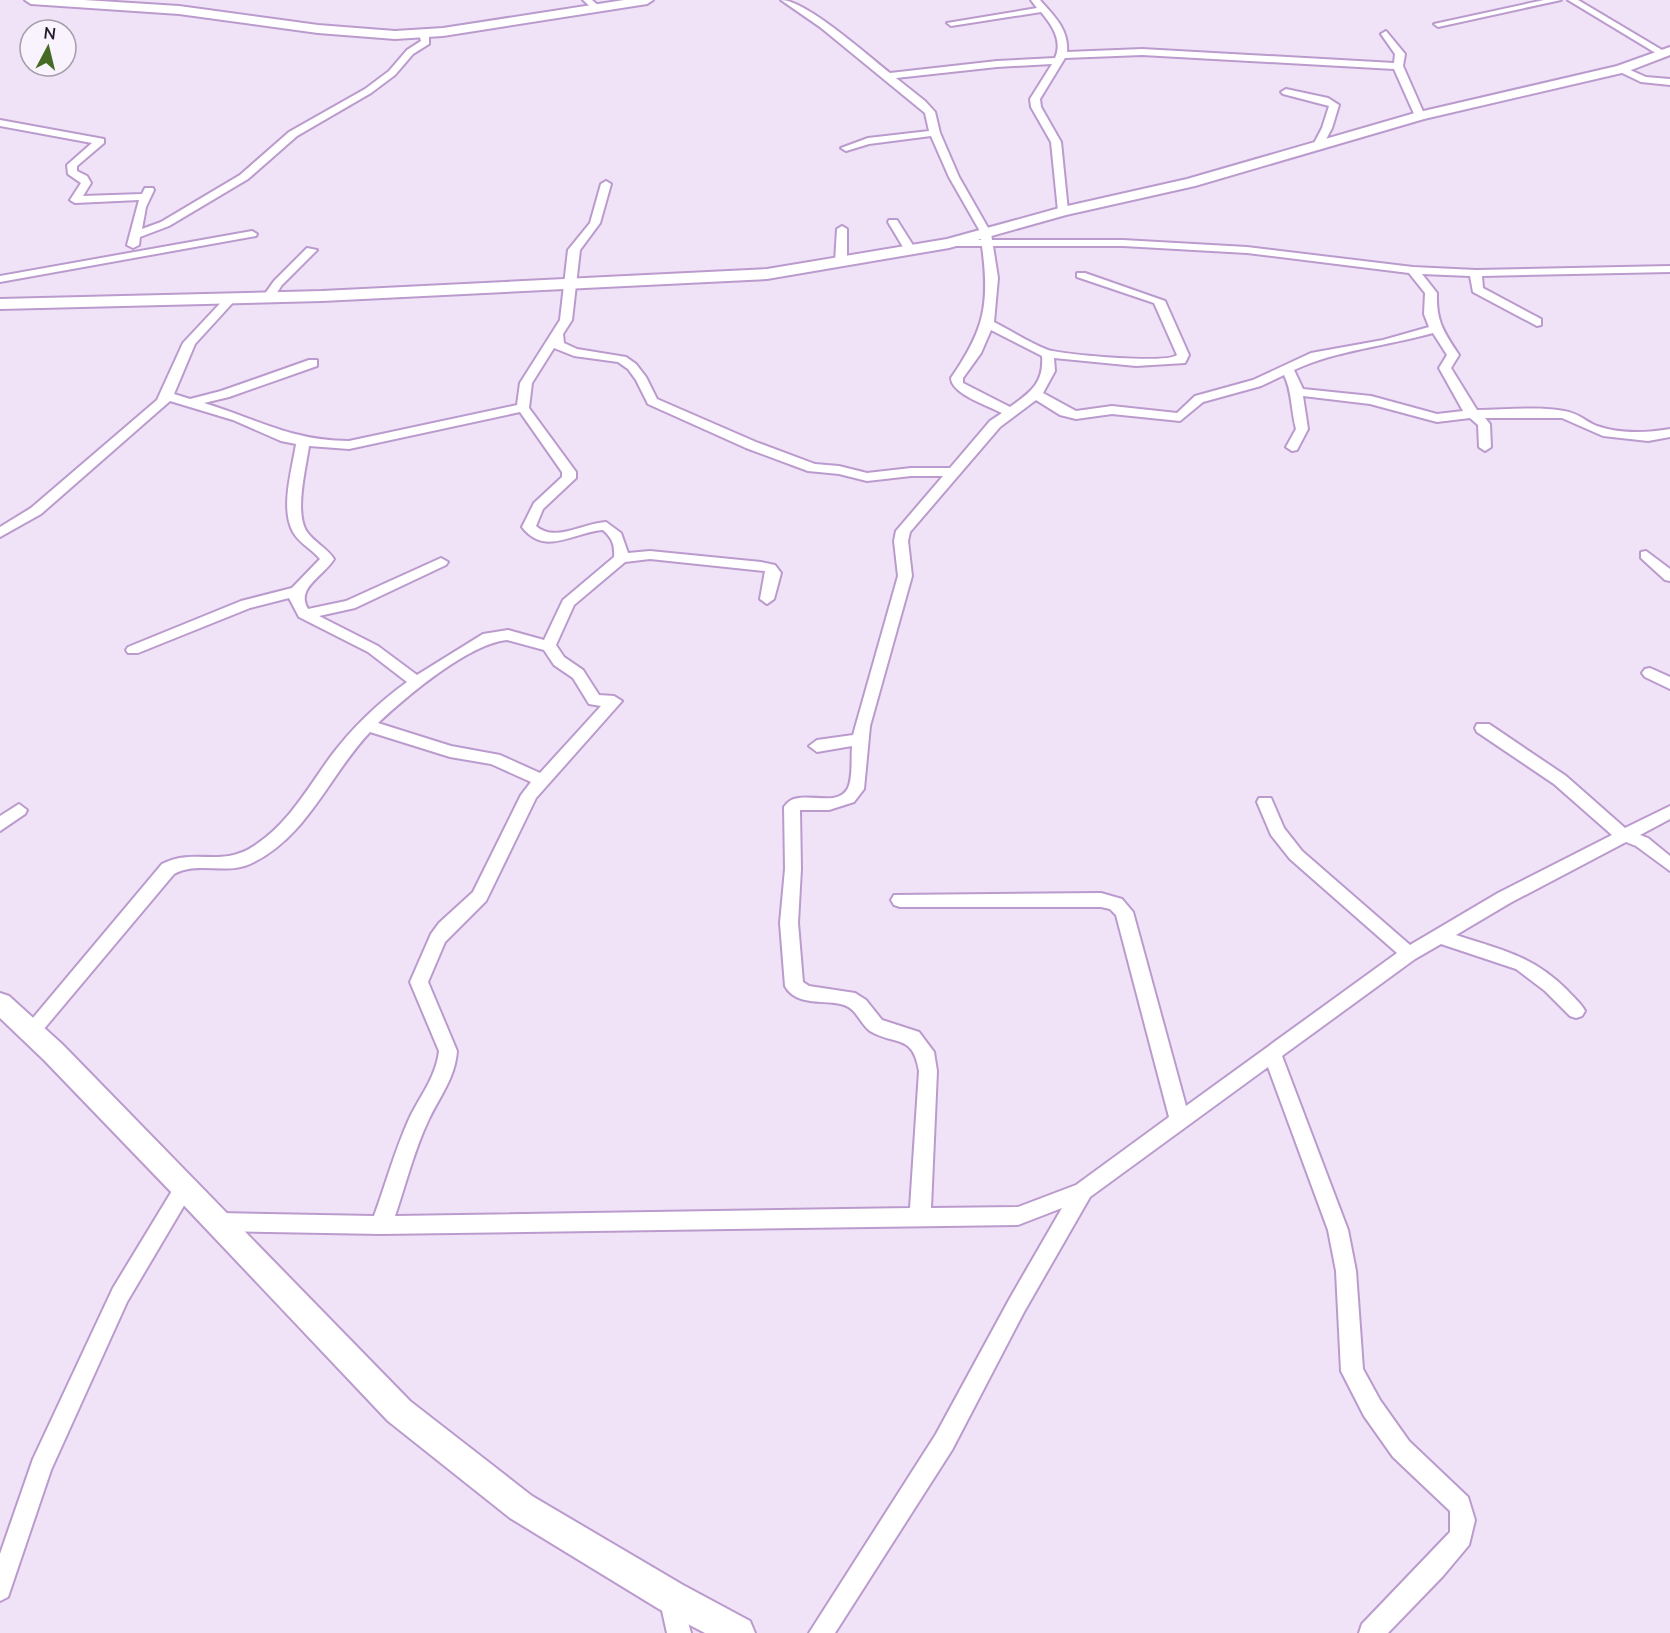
<svg xmlns="http://www.w3.org/2000/svg" width="1670" height="1633" font-family="Lato,sans-serif">
<style>
.lines{fill:none;stroke-linecap:round;stroke-linejoin:round}
.street-casing{stroke:#bb9bcd;stroke-width:4}
.secondary-casing{stroke:#bb9bcd;stroke-width:4}
.street{fill:#fff;fill-rule:evenodd}
.secondary{fill:#fff;fill-rule:evenodd}
</style>
<rect width="100%" height="100%" fill="#f0e3f8"/>
<g class="lines">
<!-- street casing -->
<g class="street-casing">
<g id="street">
<path d="M 583,0 L 592,0 L 601,8 L 594,10 Z"/>
<path d="M 781,0 C 806,0 867,55 890,73 L 997,61 L 1055,58 C 1063,41 1052,25 1041,12 L 951,26 L 947,23 L 1037,8 L 1031,0 L 1040,0 C 1053,15 1069,29 1067,52 L 1142,49 L 1394,63 L 1395,54 L 1381,34 L 1386,31 L 1405,54 L 1403,66 L 1425,116 L 1423,118 L 1415,116 L 1394,69 L 1142,55 L 1065,58 L 1040,99 L 1041,107 L 1061,142 L 1068,211 L 1063,214 L 1058,211 L 1051,142 L 1031,107 L 1030,99 L 1052,64 L 997,67 L 896,78 L 925,101 L 935,112 L 940,133 L 959,177 L 991,233 L 992,240 L 1123,240 L 1247,247 L 1413,267 L 1476,270 L 1670,266 L 1670,272 L 1482,276 L 1483,288 L 1541,319 L 1541,325 L 1537,326 L 1473,292 L 1470,276 L 1422,274 L 1437,293 C 1436,322 1444,332 1459,355 L 1451,368 L 1477,410 C 1505,410 1537,406 1564,411 C 1581,414 1584,421 1597,426 C 1620,434 1647,433 1670,429 L 1670,437 L 1648,441 L 1603,436 L 1562,418 L 1485,418 L 1490,424 L 1491,447 L 1485,451 L 1479,447 L 1478,425 L 1470,418 L 1437,422 L 1370,404 L 1303,396 L 1308,429 L 1297,450 L 1292,451 L 1286,447 L 1296,429 C 1291,411 1292,390 1284,375 L 1261,386 L 1203,402 L 1180,421 L 1112,414 L 1076,419 L 1060,415 L 1036,400 L 1000,427 L 910,532 L 908,541 L 912,576 L 870,726 L 864,789 L 854,802 L 829,810 L 800,810 L 801,869 L 798,923 L 803,982 L 809,986 L 855,993 L 866,1000 L 882,1020 L 919,1032 L 934,1052 L 937,1071 L 931,1208 L 1018,1207 L 1076,1185 L 1169,1117 L 1116,915 L 1110,909 L 1101,907 L 900,907 L 894,905 L 891,900 L 894,895 L 1101,893 L 1122,899 L 1133,912 L 1186,1106 L 1397,953 L 1290,859 L 1271,835 L 1257,802 L 1259,798 L 1271,798 L 1284,828 L 1302,851 L 1410,945 L 1498,893 L 1612,835 L 1554,784 L 1477,732 L 1475,728 L 1477,724 L 1489,724 L 1566,776 L 1625,828 L 1670,806 L 1670,819 L 1640,835 L 1648,838 L 1670,856 L 1670,871 L 1636,846 L 1626,842 L 1510,903 L 1456,935 C 1501,950 1532,955 1567,990 C 1573,997 1581,1003 1585,1011 L 1582,1016 L 1576,1018 L 1570,1016 L 1545,991 L 1516,969 L 1441,944 L 1415,959 L 1282,1056 L 1348,1230 L 1356,1271 L 1363,1369 L 1380,1400 L 1409,1441 L 1468,1497 L 1475,1520 L 1469,1545 L 1443,1576 L 1388,1633 L 1359,1633 L 1362,1624 L 1450,1532 L 1450,1511 L 1393,1457 L 1364,1416 L 1341,1371 L 1336,1271 L 1328,1230 L 1268,1067 L 1090,1197 L 1024,1312 L 952,1450 L 835,1633 L 809,1633 L 936,1434 L 1010,1298 L 1062,1208 L 1018,1225 L 381,1234 L 220,1231 L 213,1228 L 210,1222 L 213,1216 L 220,1213 L 374,1216 C 386,1183 395,1150 409,1119 C 420,1096 436,1077 439,1051 L 410,982 L 431,934 L 439,923 L 473,892 L 521,795 L 531,782 L 491,764 L 450,757 L 370,732 C 329,775 307,838 250,864 C 225,875 197,861 174,874 L 38,1036 L 31,1039 L 24,1036 L 22,1031 L 162,864 C 195,847 221,868 254,846 C 289,823 307,789 331,756 C 352,728 378,703 407,682 L 368,652 L 299,617 L 289,598 L 250,608 L 138,653 L 128,653 L 126,650 L 128,647 L 241,601 L 292,588 L 320,559 C 312,549 300,544 293,532 C 280,508 292,470 296,444 L 281,441 L 233,420 L 170,401 L 41,514 L 0,537 L 0,527 L 31,508 L 157,400 L 183,343 L 227,296 L 237,298 L 195,344 L 174,394 L 190,399 L 221,391 L 309,360 L 317,360 L 317,366 L 229,397 L 204,403 C 257,419 292,441 349,441 L 517,405 L 520,383 L 560,320 L 568,250 L 590,223 L 601,184 L 606,181 L 611,184 L 600,223 L 580,250 L 572,320 L 563,334 L 564,343 L 577,349 L 626,357 L 636,364 L 646,377 L 657,399 L 756,442 L 815,464 L 839,466 L 867,473 L 911,468 L 950,468 L 990,421 L 1002,413 C 989,406 951,394 951,378 C 984,330 990,305 982,246 L 949,246 L 943,243 L 949,240 L 981,240 L 981,233 L 949,177 L 931,136 L 869,144 L 846,151 L 841,148 L 868,138 L 929,131 L 925,113 L 820,27 ZM 993,246 L 1123,246 L 1247,253 L 1409,273 L 1425,293 L 1424,314 L 1429,327 L 1383,340 L 1311,353 L 1253,380 L 1195,396 L 1177,413 L 1112,406 L 1076,411 L 1043,393 L 1055,371 L 1054,358 L 1136,366 L 1185,363 L 1189,355 L 1165,301 L 1085,273 L 1077,273 L 1077,277 L 1154,303 L 1177,355 C 1166,364 1066,355 1048,350 C 1029,343 1012,331 994,322 L 998,278 ZM 991,330 L 1042,356 C 1044,383 1031,392 1010,407 L 963,383 L 963,378 L 981,353 ZM 1433,333 L 1447,355 L 1439,368 L 1463,411 L 1437,414 L 1371,396 L 1303,389 L 1294,370 C 1337,350 1387,346 1433,333 ZM 554,348 L 574,356 L 618,362 L 628,369 L 636,380 L 648,404 L 746,448 L 808,471 L 839,474 L 867,481 L 911,476 L 943,476 L 896,531 L 894,541 L 898,576 L 853,735 L 817,740 L 809,746 L 817,752 L 852,746 C 851,758 853,777 848,788 C 836,811 797,785 784,807 L 785,869 L 780,923 L 785,986 C 796,1007 826,999 844,1005 C 857,1009 860,1024 870,1031 C 895,1046 913,1033 919,1071 L 910,1208 L 395,1216 C 406,1184 414,1150 429,1119 C 440,1096 455,1078 457,1051 L 428,982 L 445,942 L 486,901 L 536,798 L 622,701 L 614,696 L 599,695 L 583,670 L 564,657 L 556,645 L 574,605 L 625,562 L 650,559 L 765,571 L 760,599 L 767,604 L 774,599 L 781,573 L 775,565 L 761,562 L 650,551 L 628,553 L 621,533 L 606,522 C 583,523 555,543 536,526 L 543,509 L 576,478 L 576,472 L 529,408 L 532,383 ZM 520,412 L 562,472 L 562,477 L 534,503 L 522,527 C 545,557 574,532 603,530 C 612,538 615,545 614,557 L 563,600 L 544,640 L 508,630 L 483,634 L 417,675 L 378,646 L 319,616 L 355,608 L 446,565 L 448,562 L 441,558 L 346,601 L 308,609 C 295,588 324,576 334,559 C 327,548 314,542 307,532 C 294,513 306,468 309,446 L 349,449 ZM 507,640 L 544,650 L 554,665 L 573,678 L 589,704 L 601,706 L 540,773 L 500,755 L 451,746 L 378,723 C 407,696 468,644 507,640 Z"/>
<path d="M 1544,0 L 1561,0 L 1438,27 L 1434,24 Z"/>
<path d="M 1568,0 L 1578,0 L 1667,53 L 1659,55 Z"/>
<path d="M 424,31 L 429,34 L 429,44 L 413,54 L 395,75 L 371,93 L 297,136 L 248,179 L 169,226 L 140,237 L 139,245 L 133,248 L 127,245 L 139,200 L 75,203 L 70,200 L 81,183 L 68,174 L 67,165 L 92,143 L 0,126 L 0,120 L 104,139 L 104,143 L 77,166 L 77,171 L 87,176 L 91,183 L 83,196 L 142,194 L 145,188 L 153,188 L 154,190 L 146,207 L 142,229 L 161,222 L 240,175 L 289,132 L 365,89 L 389,71 L 407,50 L 421,41 L 419,34 Z"/>
<path d="M 1621,66 L 1646,77 L 1670,79 L 1670,85 L 1641,82 L 1618,71 L 1616,69 Z"/>
<path d="M 1286,89 L 1328,98 L 1339,105 L 1332,128 L 1321,149 L 1312,147 L 1322,128 L 1329,106 L 1283,94 L 1281,92 Z"/>
<path d="M 889,220 L 897,220 L 916,250 L 914,252 L 906,252 L 888,222 Z"/>
<path d="M 842,226 L 847,229 L 847,262 L 841,265 L 835,262 L 837,229 Z"/>
<path d="M 252,231 L 257,234 L 256,236 L 0,282 L 0,276 Z"/>
<path d="M 307,248 L 317,250 L 282,285 L 272,300 L 264,300 L 262,298 L 274,281 Z"/>
<path d="M 1646,551 L 1670,569 L 1670,581 L 1665,580 L 1641,558 L 1641,552 Z"/>
<path d="M 1650,668 L 1670,677 L 1670,689 L 1645,677 L 1642,673 L 1645,669 Z"/>
<path d="M 19,804 L 27,810 L 25,814 L 0,831 L 0,816 Z"/>
<path d="M 185,1178 L 192,1181 L 195,1187 L 127,1302 L 51,1470 L 8,1597 L 0,1601 L 0,1554 L 33,1459 L 113,1288 L 178,1181 Z"/>
<path d="M 671,1585 L 679,1589 L 691,1633 L 667,1633 L 659,1597 L 663,1589 Z"/>
</g>
</g>
<!-- secondary casing -->
<g class="secondary-casing">
<g id="secondary">
<path d="M 25,0 L 84,0 L 179,6 L 318,25 L 395,31 L 443,28 L 624,0 L 653,0 L 647,4 L 443,36 L 395,39 L 318,33 L 179,14 L 31,4 Z"/>
<path d="M 1670,47 L 1670,55 L 1626,72 L 1424,119 L 1195,186 L 1066,215 L 949,248 L 767,279 L 322,301 L 0,309 L 0,299 L 322,291 L 767,269 L 947,239 L 1063,207 L 1187,179 L 1415,113 L 1617,66 Z"/>
<path d="M 0,993 L 9,996 L 62,1044 L 410,1401 L 532,1496 L 683,1585 L 750,1621 L 755,1633 L 705,1633 L 659,1609 L 510,1518 L 388,1421 L 175,1196 L 44,1060 L 0,1018 Z"/>
</g>
</g>
<!-- street -->
<use href="#street" class="street"/>
<!-- secondary -->
<use href="#secondary" class="secondary"/>
</g>
<!-- north arrow -->
<g transform="translate(48 48) rotate(7)"><circle r="28" fill="#f9f3fd" stroke="#a59caa" stroke-width="1.5"/>
<path d="M0-4.5L10 22L0 15L-10 22Z" fill="#456a24"/>
<text y="-9" font-size="16" font-weight="bold" text-anchor="middle" fill="#261a2d">N</text>
</g>
</svg>
